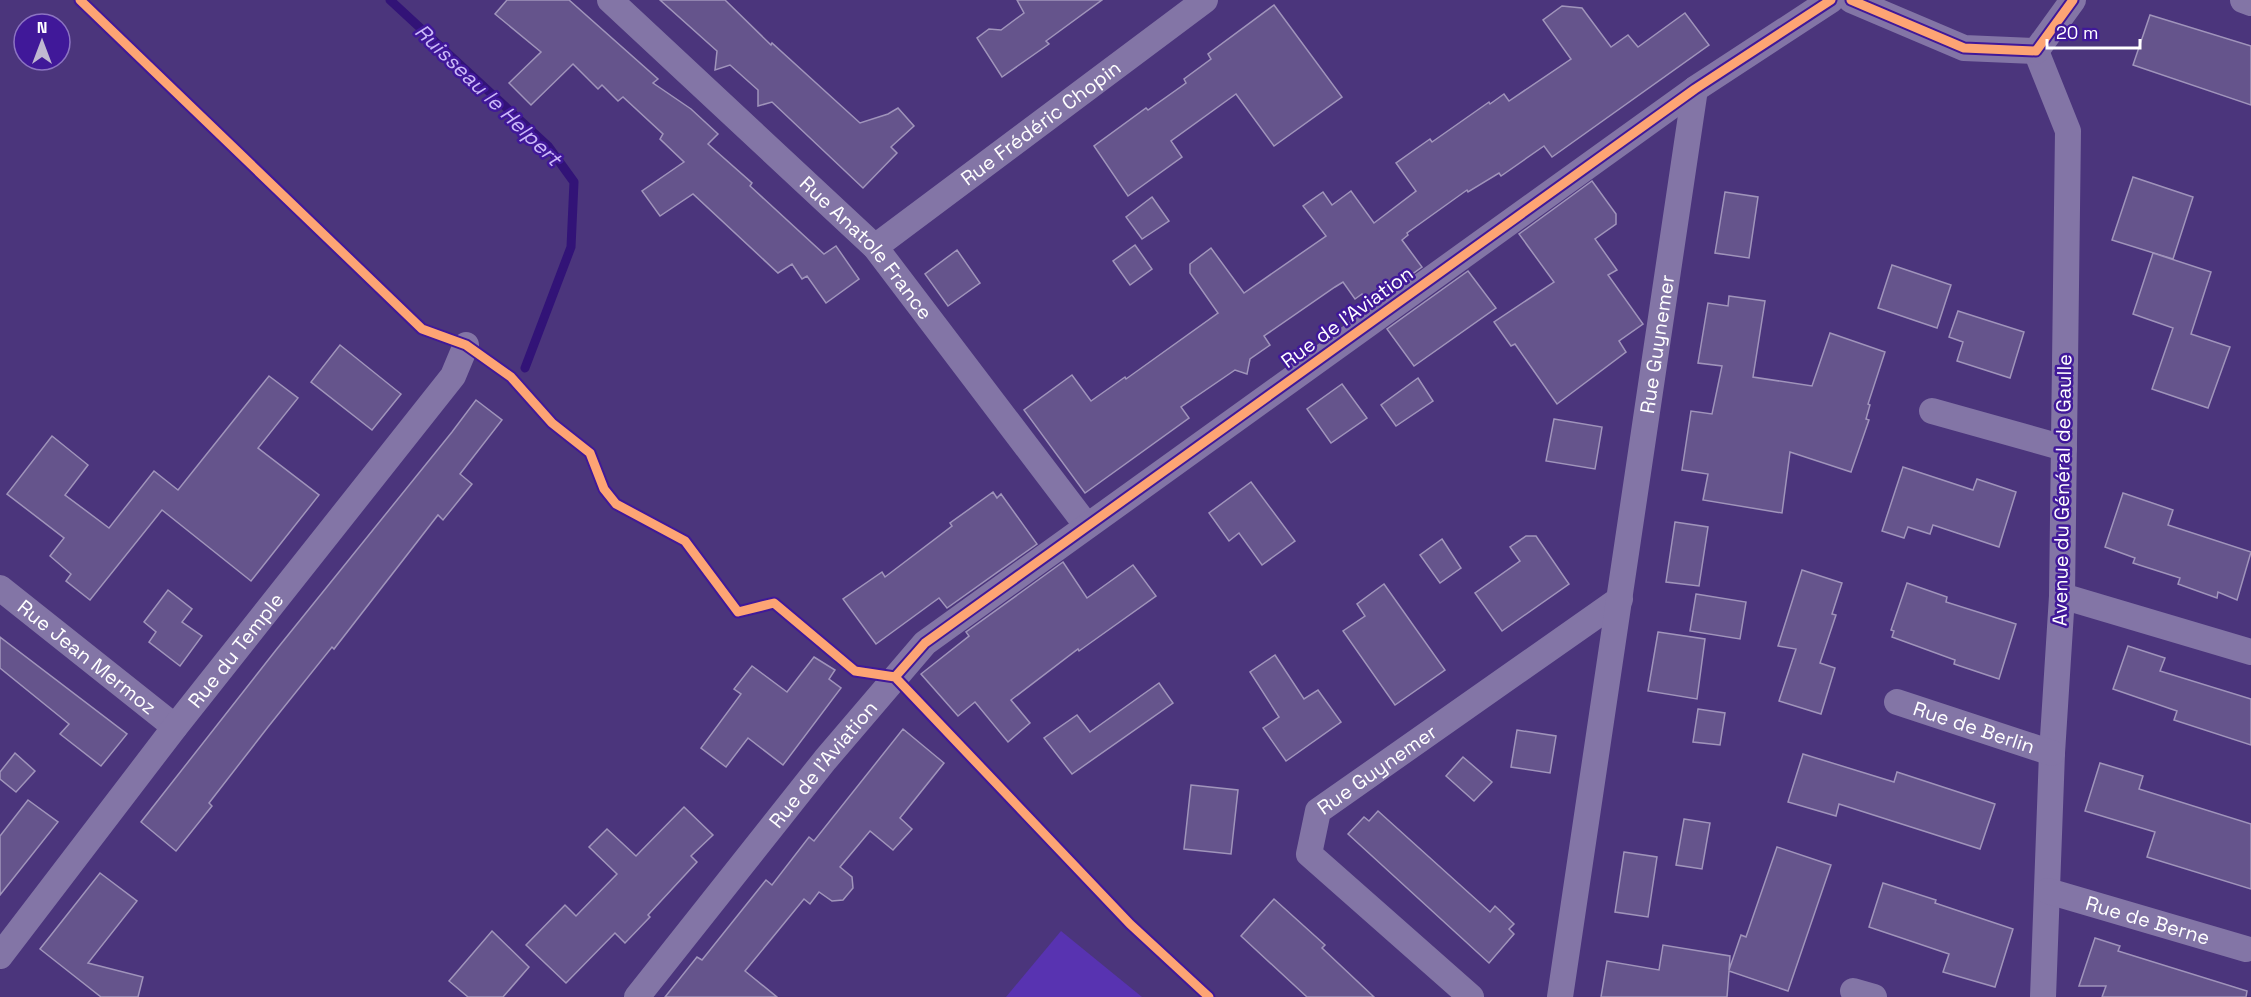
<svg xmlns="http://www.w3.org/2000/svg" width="2251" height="997" font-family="'Space Grotesk',sans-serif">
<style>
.green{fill:#5833b1}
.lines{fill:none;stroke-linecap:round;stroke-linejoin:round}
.stream{stroke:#321377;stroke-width:9}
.building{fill:#65548c;stroke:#a094bb;stroke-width:1.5}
.minor{stroke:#8375a6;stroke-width:26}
.cycleway-casing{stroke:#401899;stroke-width:13}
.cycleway{stroke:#fda474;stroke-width:9}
.labels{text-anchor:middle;stroke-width:5;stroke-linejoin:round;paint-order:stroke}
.street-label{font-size:20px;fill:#fff;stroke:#401899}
.water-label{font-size:21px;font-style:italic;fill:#cbb9f8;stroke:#401899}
</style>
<rect width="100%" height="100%" fill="#4b357c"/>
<!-- green -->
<path class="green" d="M 1061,931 L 1142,997 L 1006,997 Z"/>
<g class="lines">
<!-- stream -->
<path class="stream" d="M 390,0 L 548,146 L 574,182 L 571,247 L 525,368"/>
</g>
<!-- building -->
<g class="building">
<path d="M 507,0 L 569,0 L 658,79 L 653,83 L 691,109 L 718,134 L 708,144 L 752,183 L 750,186 L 824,254 L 836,246 L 859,279 L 826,303 L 807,276 L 802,279 L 792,264 L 778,273 L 693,194 L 660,216 L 642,191 L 684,162 L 660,139 L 663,134 L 623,97 L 618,101 L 602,85 L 598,89 L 573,64 L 531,105 L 509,83 L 541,52 L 495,14 Z"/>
<path d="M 660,0 L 725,0 L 771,45 L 772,43 L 860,123 L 888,114 L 898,108 L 914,126 L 891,147 L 897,153 L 863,188 L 772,102 L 758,106 L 758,90 L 730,65 L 715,70 L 717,51 Z"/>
<path d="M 1017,0 L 1102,0 L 1046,41 L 1049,44 L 1002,77 L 977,38 L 989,29 L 1001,30 L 1024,13 Z"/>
<path d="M 1274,5 L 1342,97 L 1274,146 L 1236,94 L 1171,141 L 1182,157 L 1128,196 L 1094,146 L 1146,108 L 1148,110 L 1186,83 L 1184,79 L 1211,59 L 1208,54 Z"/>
<path d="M 1562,6 L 1582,8 L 1611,47 L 1628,35 L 1638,47 L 1685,13 L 1709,45 L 1552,157 L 1544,146 L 1501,176 L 1499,173 L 1468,192 L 1467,190 L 1407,233 L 1408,235 L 1402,240 L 1422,267 L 1369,305 L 1362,294 L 1355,299 L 1343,282 L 1335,287 L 1264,336 L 1270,345 L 1250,359 L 1247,374 L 1235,370 L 1181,407 L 1189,418 L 1085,493 L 1024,410 L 1072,375 L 1091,401 L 1125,377 L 1126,379 L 1218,313 L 1190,273 L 1190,264 L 1211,248 L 1244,293 L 1326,236 L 1303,206 L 1323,192 L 1332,205 L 1351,191 L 1374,223 L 1416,191 L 1396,163 L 1430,139 L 1432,142 L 1489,102 L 1490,104 L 1504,94 L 1509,101 L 1571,59 L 1543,20 Z"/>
<path d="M 2150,15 L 2251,46 L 2251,105 L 2133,65 Z"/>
<path d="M 2133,177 L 2193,197 L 2173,259 L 2112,240 Z"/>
<path d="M 1592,181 L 1616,214 L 1616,224 L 1595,239 L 1617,270 L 1608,275 L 1643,324 L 1619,341 L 1626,352 L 1557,404 L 1515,344 L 1511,346 L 1494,322 L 1554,282 L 1519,234 Z"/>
<path d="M 1725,192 L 1758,197 L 1749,258 L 1715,253 Z"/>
<path d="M 1152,197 L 1169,221 L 1142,239 L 1126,217 Z"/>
<path d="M 1135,245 L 1152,269 L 1130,285 L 1113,261 Z"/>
<path d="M 957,250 L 980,283 L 948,306 L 925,274 Z"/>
<path d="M 2153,253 L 2211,272 L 2191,334 L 2230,347 L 2208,408 L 2152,389 L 2173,328 L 2133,314 Z"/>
<path d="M 1892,265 L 1951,285 L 1937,328 L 1878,308 Z"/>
<path d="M 1468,271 L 1496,308 L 1414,366 L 1387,329 Z"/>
<path d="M 1729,296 L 1765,301 L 1753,377 L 1812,386 L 1830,333 L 1885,352 L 1868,404 L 1870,405 L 1866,419 L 1869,420 L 1851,472 L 1790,452 L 1782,513 L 1703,500 L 1708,474 L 1682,470 L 1691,411 L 1712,414 L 1722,366 L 1698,363 L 1708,303 L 1728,306 Z"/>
<path d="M 1958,311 L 2024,332 L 2010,378 L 1957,361 L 1963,342 L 1949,337 Z"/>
<path d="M 340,345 L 401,394 L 372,430 L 311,382 Z"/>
<path d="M 269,376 L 298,398 L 258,448 L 319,495 L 251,581 L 162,510 L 90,600 L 66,581 L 71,574 L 50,556 L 64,538 L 7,494 L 52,436 L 88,465 L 65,495 L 109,528 L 154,471 L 178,490 Z"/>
<path d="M 1418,378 L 1433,401 L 1396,426 L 1381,405 Z"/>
<path d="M 1342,384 L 1367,418 L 1331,443 L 1307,409 Z"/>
<path d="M 476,400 L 502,420 L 460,474 L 472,484 L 443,520 L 438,515 L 334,649 L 332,647 L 268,727 L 209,803 L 212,806 L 176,851 L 141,822 L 276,650 L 452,432 Z"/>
<path d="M 1554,419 L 1602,427 L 1595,469 L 1546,461 Z"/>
<path d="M 1903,467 L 1973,490 L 1977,479 L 2016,492 L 1999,547 L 1933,525 L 1930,534 L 1908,527 L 1904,538 L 1882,531 Z"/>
<path d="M 1251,482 L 1295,541 L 1262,565 L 1239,533 L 1229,541 L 1209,513 Z"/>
<path d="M 993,492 L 997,498 L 1001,494 L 1037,544 L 947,608 L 939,598 L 876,644 L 843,599 L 882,572 L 885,577 L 952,526 L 950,523 Z"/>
<path d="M 2123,493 L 2173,510 L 2168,525 L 2251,552 L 2237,600 L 2218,592 L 2217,598 L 2178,584 L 2180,578 L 2133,563 L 2135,558 L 2105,547 Z"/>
<path d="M 1675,522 L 1708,527 L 1699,586 L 1666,582 Z"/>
<path d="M 1526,536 L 1536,536 L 1569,584 L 1502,631 L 1475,593 L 1520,561 L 1510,547 Z"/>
<path d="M 1442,539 L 1461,568 L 1440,583 L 1420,555 Z"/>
<path d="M 1063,562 L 1087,598 L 1133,565 L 1156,596 L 1079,651 L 1078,649 L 1011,700 L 1030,723 L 1008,742 L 975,702 L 958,716 L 921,674 L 969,636 L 966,632 Z"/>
<path d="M 1802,570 L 1842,583 L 1832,614 L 1836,615 L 1820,663 L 1835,668 L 1821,714 L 1779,701 L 1796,649 L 1778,646 Z"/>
<path d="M 1907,583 L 1947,597 L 1946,602 L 2016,624 L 1999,679 L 1954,664 L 1955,660 L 1892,637 L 1894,631 L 1891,630 Z"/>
<path d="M 1384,584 L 1445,670 L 1395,705 L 1343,631 L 1365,616 L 1357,604 Z"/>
<path d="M 168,590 L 192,609 L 182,622 L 202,636 L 180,666 L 149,642 L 156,632 L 144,622 Z"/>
<path d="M 1696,594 L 1746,602 L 1740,639 L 1690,631 Z"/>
<path d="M 1658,632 L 1705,639 L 1697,699 L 1648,691 Z"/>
<path d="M 0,637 L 127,734 L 101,766 L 60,734 L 69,724 L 0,668 Z"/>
<path d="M 2128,646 L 2165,658 L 2160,671 L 2251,699 L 2251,745 L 2174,720 L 2177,711 L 2113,689 Z"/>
<path d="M 1275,655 L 1304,699 L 1318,690 L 1341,722 L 1286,761 L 1263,728 L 1279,717 L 1250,672 Z"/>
<path d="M 814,657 L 835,670 L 829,679 L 841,688 L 783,765 L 748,738 L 726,767 L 701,748 L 741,694 L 734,689 L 752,666 L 787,692 Z"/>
<path d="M 1159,683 L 1173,703 L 1072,774 L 1044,738 L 1077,715 L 1090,732 Z"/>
<path d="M 1698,709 L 1725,713 L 1720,745 L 1693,742 Z"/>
<path d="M 903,729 L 944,763 L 900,818 L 912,829 L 893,850 L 870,831 L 840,867 L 852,877 L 853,888 L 843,900 L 832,901 L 819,892 L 810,904 L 804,899 L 745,971 L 777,997 L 665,997 L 697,957 L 702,960 L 766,880 L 772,885 L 809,837 L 814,841 Z"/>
<path d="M 1517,730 L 1556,736 L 1550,773 L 1511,767 Z"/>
<path d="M 15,753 L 35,771 L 16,792 L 0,779 L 0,772 Z"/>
<path d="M 1803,754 L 1894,782 L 1897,772 L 1995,804 L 1980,849 L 1839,804 L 1836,816 L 1788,802 Z"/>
<path d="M 1463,757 L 1492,782 L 1474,801 L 1446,776 Z"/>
<path d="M 2100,763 L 2143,776 L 2139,789 L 2251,824 L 2251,889 L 2147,857 L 2155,832 L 2085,811 Z"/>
<path d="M 1191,785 L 1238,790 L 1231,854 L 1184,849 Z"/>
<path d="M 28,800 L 58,822 L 0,895 L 0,836 Z"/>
<path d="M 684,807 L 713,835 L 691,856 L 697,862 L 648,915 L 650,917 L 625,943 L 615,933 L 566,983 L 526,945 L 565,905 L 576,916 L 617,874 L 589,847 L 607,829 L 636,856 Z"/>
<path d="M 1378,811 L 1490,912 L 1495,906 L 1514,924 L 1509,929 L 1514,934 L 1489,963 L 1348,834 L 1364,817 L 1369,821 Z"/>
<path d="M 1684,819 L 1710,823 L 1702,869 L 1676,865 Z"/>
<path d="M 1777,847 L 1831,865 L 1788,991 L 1729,971 L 1727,997 L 1601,997 L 1607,961 L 1659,970 L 1663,945 L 1730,956 L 1729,970 L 1741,935 L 1746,937 Z"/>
<path d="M 1624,852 L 1657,857 L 1648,917 L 1615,912 Z"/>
<path d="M 100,873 L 137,901 L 88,963 L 143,977 L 138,997 L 101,997 L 40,949 Z"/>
<path d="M 1883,883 L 1936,900 L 1935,903 L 2013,929 L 1995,987 L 1943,972 L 1949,954 L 1869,927 Z"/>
<path d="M 1274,899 L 1325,945 L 1322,948 L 1374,997 L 1307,997 L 1241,936 Z"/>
<path d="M 492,931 L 529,967 L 503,997 L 468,997 L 449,981 Z"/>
<path d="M 2095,938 L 2120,946 L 2118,951 L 2247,991 L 2246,997 L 2102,997 L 2106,986 L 2079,986 Z"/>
</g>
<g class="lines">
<!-- minor -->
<g class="minor">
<path id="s1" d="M 610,0 L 875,247 L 1087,526"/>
<path d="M 1851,0 L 1964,48 L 2036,51"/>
<path d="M 2243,0 L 2251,3"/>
<path d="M 2036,51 L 2068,131 L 2062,596 L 2052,753 L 2043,997"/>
<path d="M 2036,51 L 2073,0"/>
<path id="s2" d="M 875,247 L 1205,0"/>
<path d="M 1932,411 L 2064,448"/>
<path id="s3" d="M 0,588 L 175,727"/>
<path d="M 2062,596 L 2251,652"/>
<path id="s4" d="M 1897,702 L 2052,753"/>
<path id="s5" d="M 2048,891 L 2246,949"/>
<path id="s6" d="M 0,956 L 175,727 L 453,376 L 466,345"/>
<path d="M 1853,991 L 1874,997"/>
<path id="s7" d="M 637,997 L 825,760 L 925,643 L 1695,89 L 1831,0"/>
<path id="s8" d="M 1471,997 L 1309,854 L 1318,811 L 1620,599"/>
<path id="s9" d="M 1560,997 L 1695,89"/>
</g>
<!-- cycleway casing -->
<g class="cycleway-casing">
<g id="cycleway">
<path d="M 80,0 L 422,329 L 466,345 L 511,377 L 552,423 L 590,453 L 604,489 L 616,504 L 685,541 L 738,612 L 774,603 L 855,671 L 895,677 L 1130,924 L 1209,997"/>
<path d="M 1851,0 L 1964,48 L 2036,51 L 2073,0"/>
<path d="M 895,677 L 925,643 L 1695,89 L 1831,0"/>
</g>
</g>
<!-- cycleway -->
<use href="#cycleway" class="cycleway"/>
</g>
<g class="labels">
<!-- street labels -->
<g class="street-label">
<text dy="7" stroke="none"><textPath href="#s2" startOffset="207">Rue Frédéric Chopin</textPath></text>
<text dy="7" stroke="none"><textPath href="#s1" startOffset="357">Rue Anatole France</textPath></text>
<text transform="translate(1347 317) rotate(-36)" y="7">Rue de l'Aviation</text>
<text dy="7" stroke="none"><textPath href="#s9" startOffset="660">Rue Guynemer</textPath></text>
<text transform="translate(2062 490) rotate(-89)" y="7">Avenue du Général de Gaulle</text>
<text dy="7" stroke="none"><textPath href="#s6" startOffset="386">Rue du Temple</textPath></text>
<text dy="7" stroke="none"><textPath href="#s3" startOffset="111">Rue Jean Mermoz</textPath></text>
<text dy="7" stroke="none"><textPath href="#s4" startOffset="81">Rue de Berlin</textPath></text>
<text dy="7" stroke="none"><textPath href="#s7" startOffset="298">Rue de l'Aviation</textPath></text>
<text dy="7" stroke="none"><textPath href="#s8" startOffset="332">Rue Guynemer</textPath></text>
<text dy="7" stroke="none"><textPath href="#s5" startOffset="104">Rue de Berne</textPath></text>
</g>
<!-- water labels -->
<g class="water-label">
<text transform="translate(488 95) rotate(44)" y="7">Ruisseau le Helpert</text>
</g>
</g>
<!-- north arrow -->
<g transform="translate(42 42)"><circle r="28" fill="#401899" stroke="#8c74c2" stroke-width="1.5"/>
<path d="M0-4.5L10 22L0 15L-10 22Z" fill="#c0b8d1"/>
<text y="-9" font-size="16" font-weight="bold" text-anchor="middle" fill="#ffffff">N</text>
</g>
<!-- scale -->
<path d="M2047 39v9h93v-9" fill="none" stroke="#ffffff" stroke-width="3"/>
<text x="2056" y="39" font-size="18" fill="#ffffff" stroke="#401899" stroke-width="4.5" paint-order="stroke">20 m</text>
</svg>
